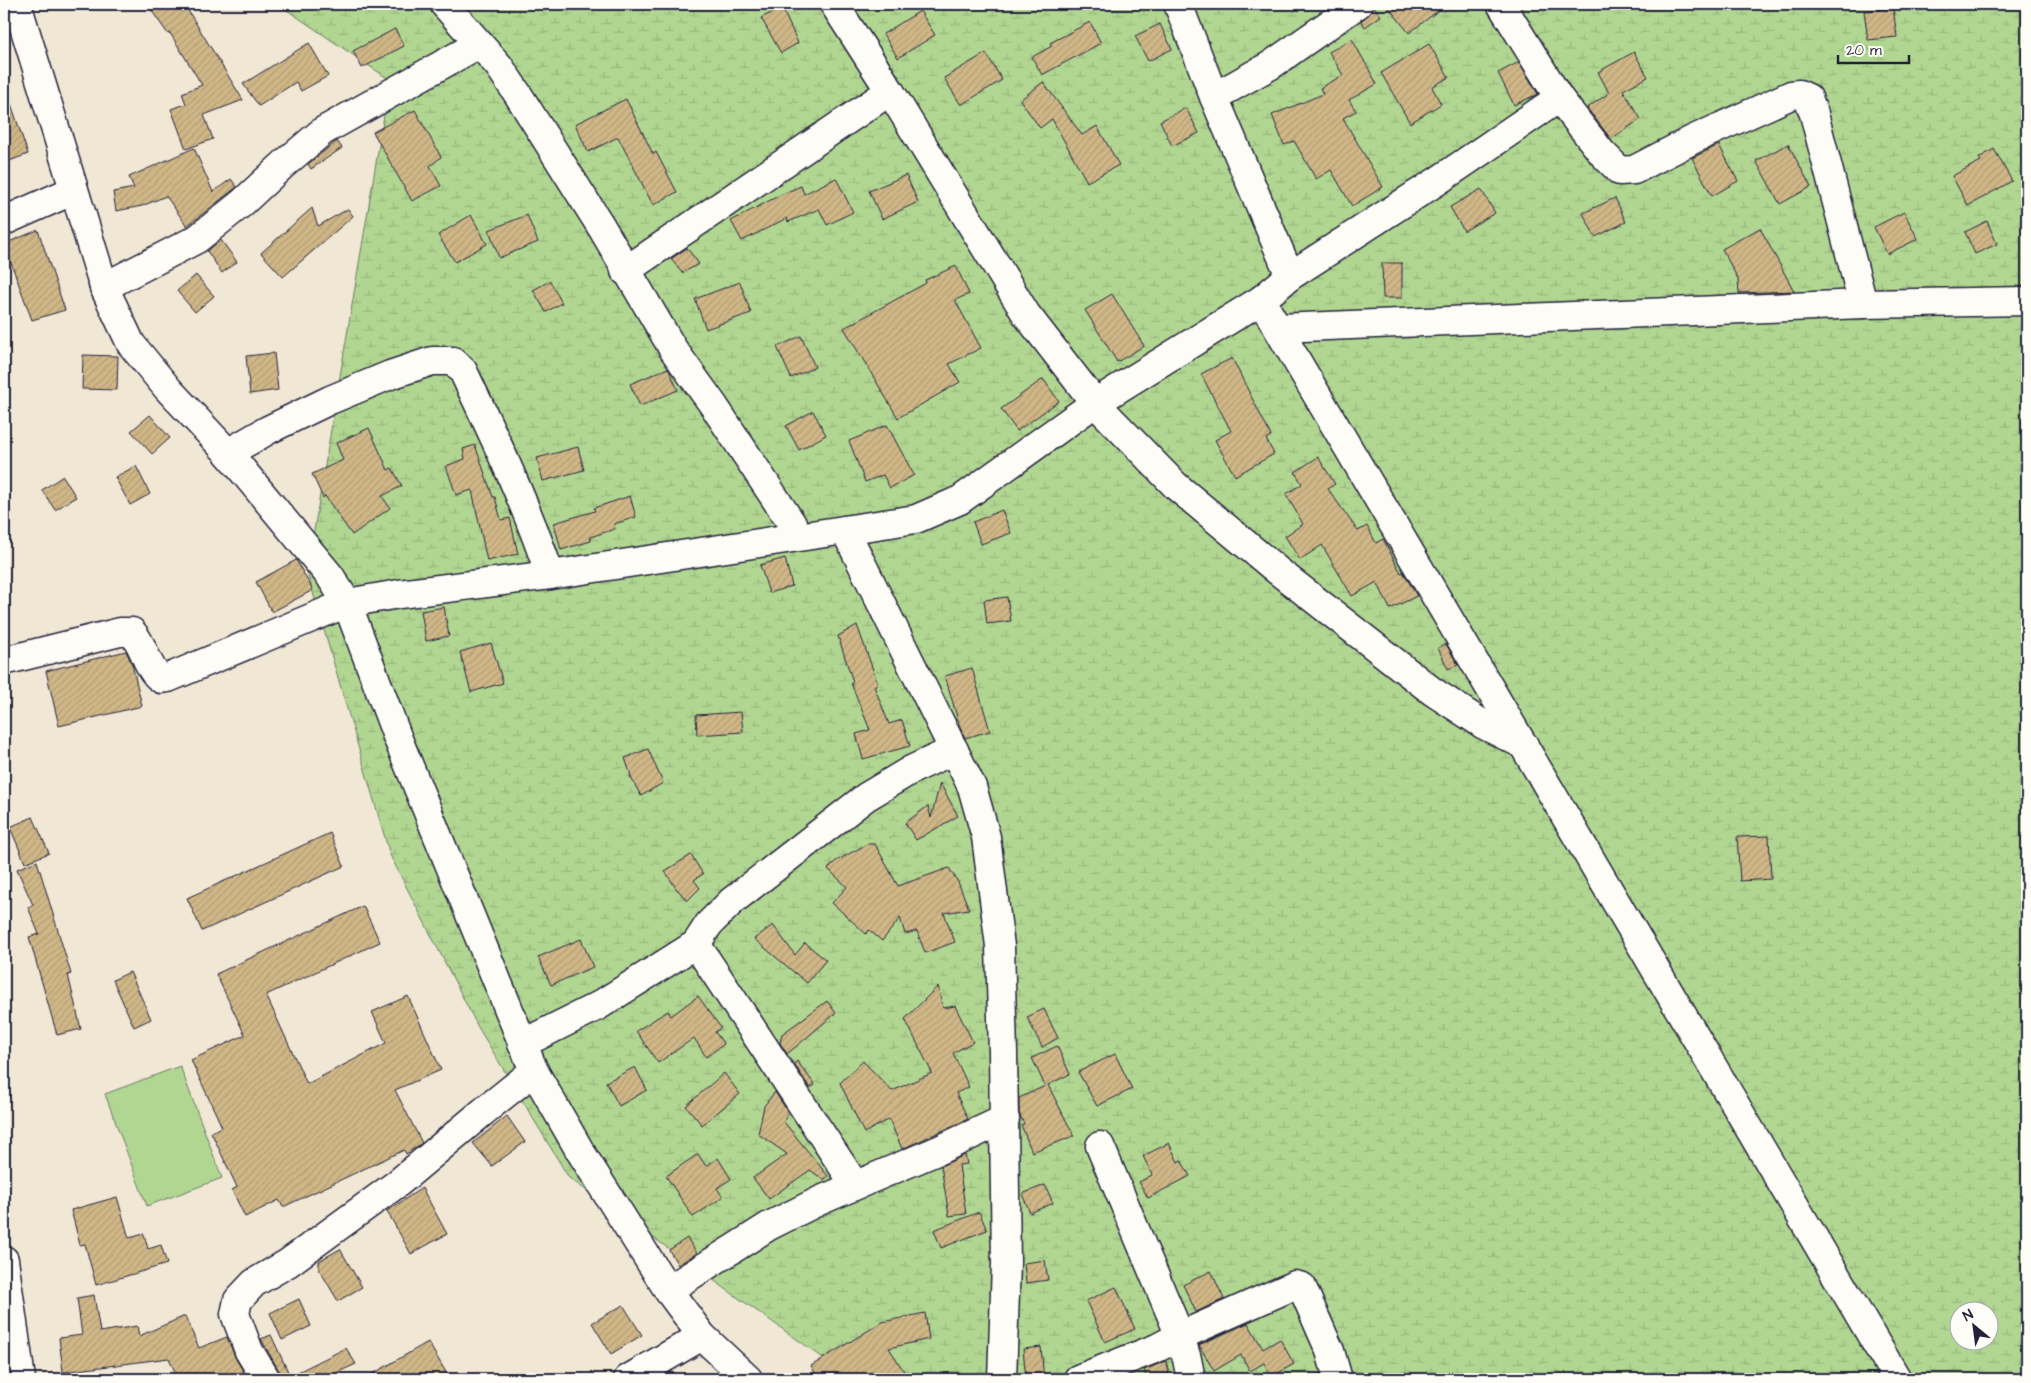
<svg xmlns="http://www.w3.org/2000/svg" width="2031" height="1383" font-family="'Architects Daughter',sans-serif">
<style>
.grass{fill:#b1d691;stroke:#6a7c66}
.wetland{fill:url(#wetland-marsh);stroke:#6a7c66;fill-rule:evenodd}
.building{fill:url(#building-hatch);stroke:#22223b}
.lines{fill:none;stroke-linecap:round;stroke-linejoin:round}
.minor-casing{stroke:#22223b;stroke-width:31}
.minor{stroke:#fdfcf7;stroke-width:28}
</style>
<defs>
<pattern id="wetland-marsh" width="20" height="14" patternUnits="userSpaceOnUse" patternTransform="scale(1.25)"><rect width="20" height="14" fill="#b1d691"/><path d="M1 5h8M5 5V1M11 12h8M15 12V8" fill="none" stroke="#98b77e"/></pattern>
<pattern id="building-hatch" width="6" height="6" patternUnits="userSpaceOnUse" patternTransform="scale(1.25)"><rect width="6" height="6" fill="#d0b787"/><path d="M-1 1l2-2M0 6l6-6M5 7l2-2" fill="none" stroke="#b29d75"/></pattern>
</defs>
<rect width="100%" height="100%" fill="#f0e7d5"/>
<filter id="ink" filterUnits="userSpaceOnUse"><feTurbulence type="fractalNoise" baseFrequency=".02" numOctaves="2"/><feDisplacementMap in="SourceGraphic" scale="10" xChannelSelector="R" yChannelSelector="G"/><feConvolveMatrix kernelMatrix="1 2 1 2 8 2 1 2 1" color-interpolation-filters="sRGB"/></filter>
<g filter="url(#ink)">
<!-- grass -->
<path class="grass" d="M 180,1066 L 222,1178 L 147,1206 L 105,1094 Z"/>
<!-- wetland -->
<path class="wetland" d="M 278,4 L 2027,4 L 2027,1379 L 853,1379 L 569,1178 L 478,1027 L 390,855 L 307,572 L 390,80 ZM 1958,1310 L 1988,1310 L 1988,1340 L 1958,1340 Z"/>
<!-- building -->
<g class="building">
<path d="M 147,4 L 184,4 L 243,100 L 204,115 L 213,139 L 186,149 L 171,109 L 186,104 L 182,93 L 202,85 L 170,33 L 168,34 Z"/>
<path d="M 1386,4 L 1447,4 L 1409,33 Z"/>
<path d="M 1373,5 L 1381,16 L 1365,27 L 1361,21 L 1372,11 Z"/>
<path d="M 782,8 L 798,43 L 781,53 L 761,18 Z"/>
<path d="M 1893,8 L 1897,37 L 1868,40 L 1864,11 Z"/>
<path d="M 920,11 L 935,35 L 898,58 L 883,34 Z"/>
<path d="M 1090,22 L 1101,43 L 1042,75 L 1032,57 L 1052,46 L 1050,43 Z"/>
<path d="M 1160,24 L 1172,49 L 1148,61 L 1135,36 Z"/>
<path d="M 395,29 L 404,46 L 362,68 L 353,51 Z"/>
<path d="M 1352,39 L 1377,84 L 1349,100 L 1356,111 L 1343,118 L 1383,187 L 1352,206 L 1331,170 L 1316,179 L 1294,141 L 1284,145 L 1272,115 L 1323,94 L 1320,88 L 1343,75 L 1329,52 Z"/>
<path d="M 309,43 L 328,76 L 301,91 L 296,82 L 259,106 L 243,84 Z"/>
<path d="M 1429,44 L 1449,77 L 1432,87 L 1441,104 L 1410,123 L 1381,73 Z"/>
<path d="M 1634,52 L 1648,77 L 1623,90 L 1641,119 L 1611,139 L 1587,108 L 1609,93 L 1598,72 Z"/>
<path d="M 986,53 L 1002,80 L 961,105 L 944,78 Z"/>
<path d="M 1519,62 L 1538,94 L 1514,105 L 1498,73 Z"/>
<path d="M 1043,82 L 1082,135 L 1097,126 L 1119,165 L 1087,182 L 1052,119 L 1040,128 L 1020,100 Z"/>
<path d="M 7,92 L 28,154 L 4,163 L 4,93 Z"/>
<path d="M 626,99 L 653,154 L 656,152 L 677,192 L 653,205 L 618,137 L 588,152 L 575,124 Z"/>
<path d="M 1186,108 L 1199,133 L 1172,146 L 1160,121 Z"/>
<path d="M 415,110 L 441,157 L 430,166 L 441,186 L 412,201 L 373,132 Z"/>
<path d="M 337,141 L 342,148 L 311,169 L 308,164 Z"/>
<path d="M 1788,144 L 1811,187 L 1780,204 L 1756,161 Z"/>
<path d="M 1719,145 L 1738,181 L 1712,196 L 1692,158 Z"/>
<path d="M 194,148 L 213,192 L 231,179 L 237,187 L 187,226 L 166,196 L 142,206 L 116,211 L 113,192 L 134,188 L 129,177 Z"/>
<path d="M 1994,149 L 2012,181 L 1968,206 L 1952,176 L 1981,161 L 1979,158 Z"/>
<path d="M 906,175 L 918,202 L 882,219 L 869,191 Z"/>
<path d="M 836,178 L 853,212 L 827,225 L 819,209 L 788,222 L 787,218 L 742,241 L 731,221 L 780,195 L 801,186 L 804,194 Z"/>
<path d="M 1481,189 L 1495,213 L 1464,231 L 1450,207 Z"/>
<path d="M 1615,198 L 1626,222 L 1595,237 L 1583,213 Z"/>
<path d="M 312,208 L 318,226 L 348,209 L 353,216 L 283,277 L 261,253 Z"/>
<path d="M 1904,212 L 1918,239 L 1887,254 L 1874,227 Z"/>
<path d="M 471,215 L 487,244 L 455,262 L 438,235 Z"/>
<path d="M 527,215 L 538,242 L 499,258 L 489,230 Z"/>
<path d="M 1987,221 L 1997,244 L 1975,254 L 1965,232 Z"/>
<path d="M 1760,228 L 1794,291 L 1739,293 L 1738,279 L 1722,249 Z"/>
<path d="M 38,230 L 65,310 L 32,320 L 4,244 Z"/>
<path d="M 221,240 L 237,262 L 222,273 L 207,251 Z"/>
<path d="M 687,248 L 699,264 L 682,273 L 671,259 Z"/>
<path d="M 1382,263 L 1402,263 L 1402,298 L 1383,298 Z"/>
<path d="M 956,266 L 969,294 L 955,300 L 981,348 L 949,364 L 960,382 L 898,418 L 844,328 L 926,283 L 925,280 Z"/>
<path d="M 196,275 L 214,296 L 195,312 L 177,291 Z"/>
<path d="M 550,281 L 562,303 L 546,312 L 533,290 Z"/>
<path d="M 740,282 L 751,313 L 706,329 L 695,299 Z"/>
<path d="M 1112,294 L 1144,346 L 1117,362 L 1085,310 Z"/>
<path d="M 801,336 L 815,367 L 791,378 L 777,347 Z"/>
<path d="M 274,353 L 278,390 L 250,394 L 246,356 Z"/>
<path d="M 83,355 L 118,356 L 117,390 L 82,389 Z"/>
<path d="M 1232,358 L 1271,436 L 1266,439 L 1274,454 L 1235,476 L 1215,440 L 1231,431 L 1201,374 Z"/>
<path d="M 668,368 L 678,390 L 640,406 L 630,384 Z"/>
<path d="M 1043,379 L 1059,401 L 1017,431 L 1001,409 Z"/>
<path d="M 813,411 L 826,435 L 799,450 L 786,426 Z"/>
<path d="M 150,415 L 170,438 L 152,454 L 131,431 Z"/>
<path d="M 887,425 L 914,475 L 890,488 L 883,475 L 865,482 L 849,441 Z"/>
<path d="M 369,428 L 388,470 L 392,468 L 402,486 L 382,496 L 390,508 L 352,535 L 325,496 L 323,498 L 312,474 L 343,460 L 336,443 Z"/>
<path d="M 475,445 L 493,497 L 495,497 L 501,520 L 510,518 L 518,554 L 487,561 L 472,490 L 456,495 L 446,466 L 465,459 L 463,449 Z"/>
<path d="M 578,447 L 584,470 L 543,481 L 537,458 Z"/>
<path d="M 1318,457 L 1335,484 L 1328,489 L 1358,531 L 1367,526 L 1376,543 L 1383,539 L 1401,573 L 1403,572 L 1417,596 L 1390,609 L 1377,582 L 1352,596 L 1322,545 L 1300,560 L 1285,536 L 1303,524 L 1286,494 L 1302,484 L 1295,472 Z"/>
<path d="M 136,466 L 150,494 L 130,505 L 115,477 Z"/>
<path d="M 63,476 L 76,497 L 55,510 L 42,490 Z"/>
<path d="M 630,496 L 636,517 L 614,524 L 615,529 L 590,537 L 591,541 L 561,550 L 554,523 L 595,511 L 594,508 Z"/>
<path d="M 1002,510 L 1011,533 L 981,544 L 973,522 Z"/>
<path d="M 785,558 L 792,586 L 769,593 L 760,565 Z"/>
<path d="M 296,560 L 313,590 L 272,612 L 256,582 Z"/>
<path d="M 1007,597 L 1011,621 L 987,624 L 984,600 Z"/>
<path d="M 444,607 L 449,636 L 426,641 L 421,611 Z"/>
<path d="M 857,625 L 878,684 L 874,686 L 889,724 L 902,720 L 910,746 L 863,759 L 856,734 L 870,730 L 851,683 L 853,682 L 838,636 Z"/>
<path d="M 491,643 L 503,683 L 471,692 L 460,652 Z"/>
<path d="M 1446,644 L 1458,665 L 1448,669 L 1438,648 Z"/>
<path d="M 126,651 L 132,664 L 142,706 L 59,726 L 46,671 Z"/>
<path d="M 972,668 L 990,731 L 965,738 L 960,727 L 945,676 Z"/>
<path d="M 741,712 L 743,732 L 697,735 L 696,715 Z"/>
<path d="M 648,749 L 663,783 L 641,796 L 630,776 L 631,776 L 625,758 Z"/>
<path d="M 940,783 L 958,816 L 916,840 L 905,823 L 928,806 L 931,818 Z"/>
<path d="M 33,817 L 49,853 L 25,863 L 10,827 Z"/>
<path d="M 330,833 L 344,866 L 202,931 L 187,898 Z"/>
<path d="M 1769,836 L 1771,879 L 1740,881 L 1737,837 Z"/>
<path d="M 867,844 L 875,844 L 898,886 L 949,868 L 958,882 L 969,909 L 944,913 L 955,942 L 925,953 L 917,931 L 905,934 L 900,918 L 882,941 L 869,930 L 866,934 L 832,903 L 847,887 L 828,869 L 836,861 Z"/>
<path d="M 691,855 L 703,874 L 694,880 L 700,888 L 687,901 L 678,890 L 677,890 L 665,871 Z"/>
<path d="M 37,861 L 71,974 L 68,975 L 81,1029 L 57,1035 L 29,937 L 39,934 L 28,907 L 33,905 L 17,869 Z"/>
<path d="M 363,906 L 380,942 L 266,995 L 307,1084 L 386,1043 L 372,1012 L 408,996 L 441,1070 L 395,1090 L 422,1143 L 406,1154 L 404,1150 L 283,1207 L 279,1200 L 245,1217 L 232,1190 L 237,1187 L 211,1132 L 222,1127 L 191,1060 L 245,1035 L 216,974 Z"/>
<path d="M 773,925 L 795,955 L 805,943 L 826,960 L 807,983 L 754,939 Z"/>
<path d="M 581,939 L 593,967 L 551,985 L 538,957 Z"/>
<path d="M 130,972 L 151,1019 L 134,1027 L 113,980 Z"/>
<path d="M 938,986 L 943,1008 L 955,1006 L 973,1042 L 953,1053 L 969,1087 L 956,1093 L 968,1119 L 902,1149 L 889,1119 L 864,1133 L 840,1083 L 863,1061 L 892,1091 L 932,1073 L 905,1019 Z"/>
<path d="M 698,996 L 721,1028 L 715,1032 L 724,1044 L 706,1057 L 694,1038 L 658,1063 L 636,1031 L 668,1011 L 671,1016 Z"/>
<path d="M 827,1001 L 836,1013 L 787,1054 L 780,1043 L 782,1034 Z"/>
<path d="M 1044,1009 L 1058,1038 L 1042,1047 L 1027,1017 Z"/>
<path d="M 1057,1046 L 1070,1074 L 1048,1085 L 1074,1136 L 1032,1152 L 1021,1125 L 1024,1124 L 1019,1113 L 1019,1098 L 1045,1086 L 1032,1058 Z"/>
<path d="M 1115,1054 L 1132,1089 L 1097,1106 L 1078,1072 Z"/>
<path d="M 797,1061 L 815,1085 L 810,1088 L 794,1064 Z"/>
<path d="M 635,1067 L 647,1090 L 619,1106 L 606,1082 Z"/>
<path d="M 724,1073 L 740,1094 L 702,1125 L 686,1106 Z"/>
<path d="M 775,1092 L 788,1112 L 784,1122 L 828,1176 L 824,1180 L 810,1170 L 769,1199 L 753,1178 L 787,1154 L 758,1134 L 764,1106 Z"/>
<path d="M 507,1116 L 525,1142 L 492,1166 L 473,1143 Z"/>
<path d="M 1169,1143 L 1178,1162 L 1181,1160 L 1190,1176 L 1148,1198 L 1139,1182 L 1152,1175 L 1143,1156 Z"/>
<path d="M 698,1154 L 706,1166 L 718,1158 L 731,1179 L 717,1188 L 723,1197 L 693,1217 L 666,1176 Z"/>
<path d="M 965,1155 L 967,1164 L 959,1165 L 966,1214 L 949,1216 L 941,1166 Z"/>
<path d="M 1045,1185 L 1053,1203 L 1030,1213 L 1022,1194 Z"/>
<path d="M 422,1188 L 447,1234 L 411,1254 L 387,1211 Z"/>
<path d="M 117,1197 L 129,1238 L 144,1234 L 148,1249 L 161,1245 L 167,1264 L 96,1285 L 85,1244 L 80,1245 L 71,1210 Z"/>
<path d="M 979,1212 L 987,1230 L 941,1248 L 934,1230 Z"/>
<path d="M 687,1238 L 697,1253 L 678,1265 L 669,1250 Z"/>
<path d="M 340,1249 L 362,1287 L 338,1301 L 319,1269 L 319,1261 Z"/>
<path d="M 1045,1260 L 1048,1280 L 1026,1283 L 1024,1263 Z"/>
<path d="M 1211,1271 L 1224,1299 L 1196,1312 L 1183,1285 Z"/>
<path d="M 1116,1287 L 1135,1329 L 1105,1342 L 1086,1301 Z"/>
<path d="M 94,1295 L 100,1332 L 137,1326 L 139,1336 L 185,1316 L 199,1348 L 227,1337 L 236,1359 L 248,1379 L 178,1379 L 169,1358 L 63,1372 L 59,1338 L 82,1335 L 77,1298 Z"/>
<path d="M 299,1299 L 311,1326 L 282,1340 L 270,1313 Z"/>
<path d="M 623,1305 L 642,1335 L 611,1354 L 592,1323 Z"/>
<path d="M 925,1313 L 929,1339 L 889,1348 L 909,1379 L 819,1379 L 811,1366 L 882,1322 Z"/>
<path d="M 1248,1323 L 1263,1349 L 1280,1339 L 1294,1364 L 1271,1377 L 1264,1363 L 1250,1371 L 1241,1355 L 1214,1371 L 1199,1345 Z"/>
<path d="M 271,1335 L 290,1376 L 346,1348 L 356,1364 L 323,1379 L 282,1379 L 279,1371 L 261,1339 Z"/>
<path d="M 428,1342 L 450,1379 L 364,1379 Z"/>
<path d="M 1041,1347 L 1044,1379 L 1026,1379 L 1023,1349 Z"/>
<path d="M 1166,1361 L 1169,1373 L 1164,1375 L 1166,1379 L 1147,1379 L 1144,1370 Z"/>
</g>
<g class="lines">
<!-- minor casing -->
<g class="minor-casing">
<g id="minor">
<path d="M 17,4 L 104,287 L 131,344 L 168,389 L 228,453 L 330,576 L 347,603 L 398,739 L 534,1071 L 580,1151 L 668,1290 L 702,1336 L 748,1379"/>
<path d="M 444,4 L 499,66 L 519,96 L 602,228 L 673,349 L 714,406 L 800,536"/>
<path d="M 834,4 L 890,91 L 1026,314 L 1095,403 L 1176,486 L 1278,571 L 1432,691 L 1484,725 L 1524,745"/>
<path d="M 1501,4 L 1559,98 L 1602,153 L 1620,171 L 1634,170 L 1694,139 L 1791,95 L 1799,94 L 1808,98 L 1814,114 L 1863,304"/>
<path d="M 1214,97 L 1271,65 L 1358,4"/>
<path d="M 4,221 L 74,190"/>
<path d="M 625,271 L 890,91"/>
<path d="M 1290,276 L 1439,180 L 1559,98"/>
<path d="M 104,287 L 197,239 L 242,203 L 284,164 L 323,131 L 479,44"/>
<path d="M 1261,300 L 1897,1379"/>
<path d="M 1279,328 L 1863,304 L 2027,301"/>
<path d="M 228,453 L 268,430 L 330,400 L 390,375 L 432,361 L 453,361 L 463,371 C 495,438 526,504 550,575"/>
<path d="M 845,530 L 972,787 L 986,837 L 1000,946 L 1003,1053 L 1006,1263 L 1002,1379"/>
<path d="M 4,661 L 120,632 L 132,632 C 145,646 146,668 161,679 L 168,678 L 347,603 L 399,594 L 550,575 L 916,519 L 960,500 L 1095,403 L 1261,300 L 1290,276 L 1214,97 L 1178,4"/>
<path d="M 696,944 L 855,1185"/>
<path d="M 522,1044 L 598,1006 L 696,944 L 709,924 L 732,901 L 866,797 L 911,770 L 954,750"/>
<path d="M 4,1260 L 21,1379"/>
<path d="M 668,1290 L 769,1226 L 819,1201 L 939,1150 L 1005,1119"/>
<path d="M 266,1379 L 249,1351 L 235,1314 L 238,1300 L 254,1283 L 288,1263 L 398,1183 L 484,1111 L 534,1071"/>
<path d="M 628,1379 L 702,1336"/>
<path d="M 1078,1379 L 1157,1348 L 1180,1336 L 1100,1146"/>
<path d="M 1191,1379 L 1187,1359 L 1180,1336 L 1295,1285 L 1302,1287 L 1330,1351 L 1338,1379"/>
</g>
</g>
<!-- minor -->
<use href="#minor" class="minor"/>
</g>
</g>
<!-- margin -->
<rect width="2031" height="1383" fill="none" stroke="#fdfcf7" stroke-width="20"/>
<rect x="10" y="10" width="2011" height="1363" fill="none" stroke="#22223b" stroke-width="2" filter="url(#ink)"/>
<!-- north arrow -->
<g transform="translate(1974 1326) rotate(331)"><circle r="24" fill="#fdfcf7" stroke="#a5a5ac"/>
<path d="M0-4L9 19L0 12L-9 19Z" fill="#22223b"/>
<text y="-8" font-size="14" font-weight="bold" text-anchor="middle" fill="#22223b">N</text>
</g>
<!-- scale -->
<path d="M1838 55v8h71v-8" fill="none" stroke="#22223b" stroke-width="2.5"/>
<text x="1846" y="55" font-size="15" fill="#22223b" stroke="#fdfcf7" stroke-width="4" paint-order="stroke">20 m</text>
</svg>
